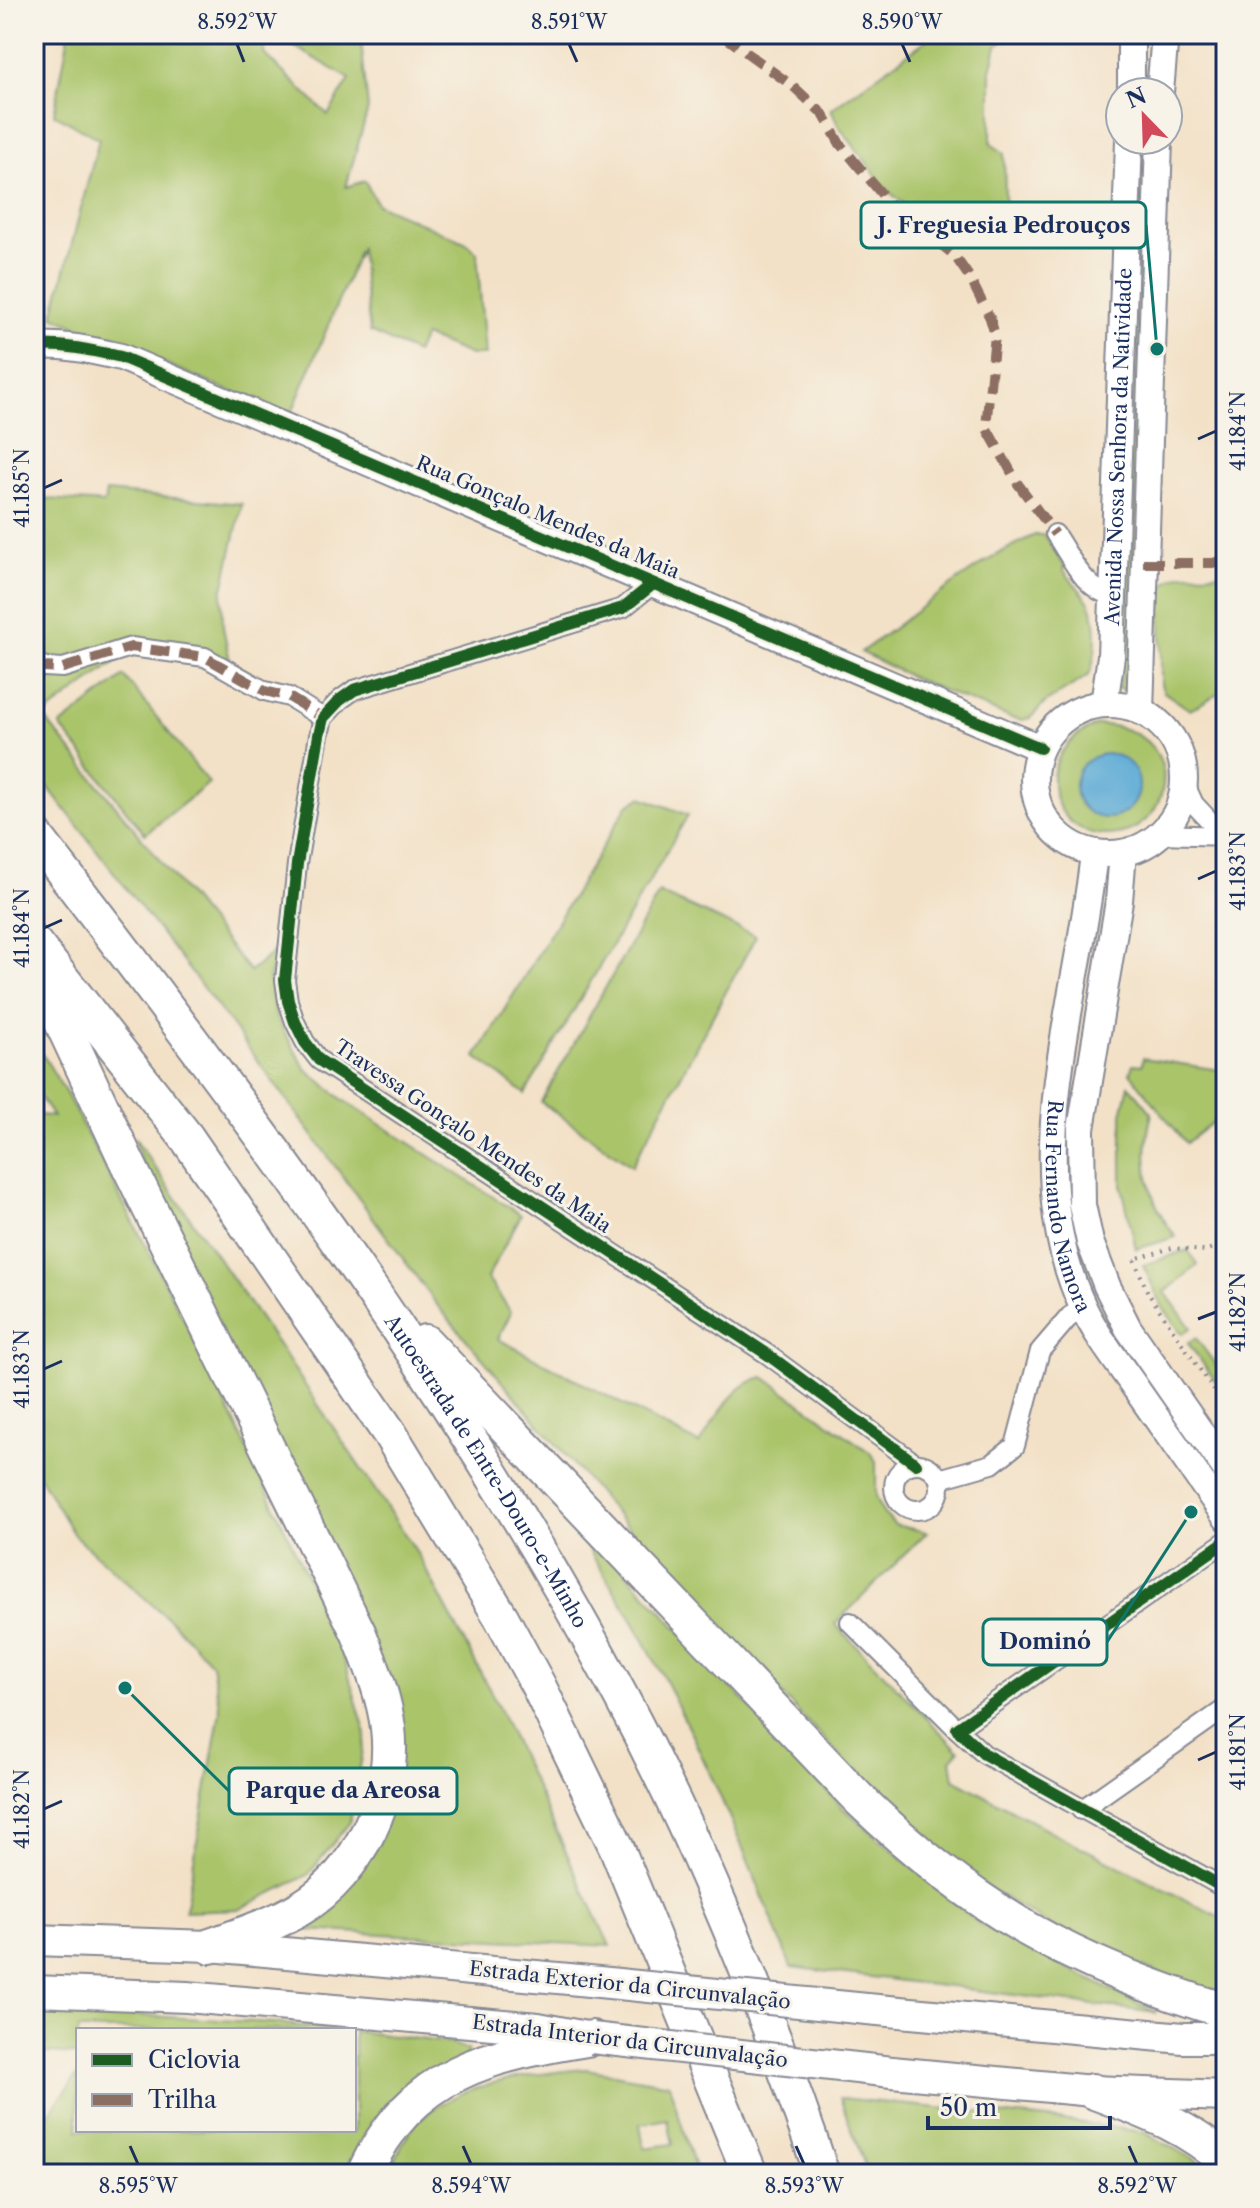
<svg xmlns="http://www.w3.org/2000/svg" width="1260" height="2208" font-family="'Libre Caslon Text',serif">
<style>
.green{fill:#aac46a;stroke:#627a64;stroke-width:2;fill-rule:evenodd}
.water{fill:#5dabd6;stroke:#3c6d9a;stroke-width:2}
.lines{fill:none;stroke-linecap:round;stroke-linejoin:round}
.street-casing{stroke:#878892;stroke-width:22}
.secondary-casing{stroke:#878892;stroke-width:30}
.primary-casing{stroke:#878892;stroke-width:34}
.highway-casing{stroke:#878892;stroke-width:38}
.path{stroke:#878892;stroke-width:4;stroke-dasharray:2 6;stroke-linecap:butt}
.street{stroke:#fff;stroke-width:18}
.secondary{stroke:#fff;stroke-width:26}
.primary{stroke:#fff;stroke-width:30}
.highway{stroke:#fff;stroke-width:34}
.primary-bridge-casing{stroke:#878892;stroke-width:34;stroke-linecap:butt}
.primary-bridge{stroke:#fff;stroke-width:30}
.quiet{stroke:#8d6e63;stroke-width:10;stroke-dasharray:20 10;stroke-linecap:butt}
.cycleway-casing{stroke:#f7f3e8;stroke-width:17}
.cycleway{stroke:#1b5e20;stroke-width:12}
.ticks{fill:none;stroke:#1b2f5e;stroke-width:3}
.labels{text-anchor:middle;stroke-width:6;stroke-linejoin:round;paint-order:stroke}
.street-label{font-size:20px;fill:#1b2f5e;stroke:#f7f3e8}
.leader{fill:none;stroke:#0f766e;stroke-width:3}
.callout-dot{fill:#0f766e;stroke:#f7f3e8;stroke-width:3}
.callout{fill:#f7f3e8;stroke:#0f766e;stroke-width:3}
.callout-label{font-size:22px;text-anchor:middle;font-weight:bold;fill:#1b2f5e}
.neatline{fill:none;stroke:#1b2f5e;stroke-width:3}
.ticks-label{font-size:20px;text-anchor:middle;fill:#1b2f5e}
</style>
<rect width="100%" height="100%" fill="#f7f3e8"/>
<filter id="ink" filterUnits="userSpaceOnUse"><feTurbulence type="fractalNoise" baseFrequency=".0125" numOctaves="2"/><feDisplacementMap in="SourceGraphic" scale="16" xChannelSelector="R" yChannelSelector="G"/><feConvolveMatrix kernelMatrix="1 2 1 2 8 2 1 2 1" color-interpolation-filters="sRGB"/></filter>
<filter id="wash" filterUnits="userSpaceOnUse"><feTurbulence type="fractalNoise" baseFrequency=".006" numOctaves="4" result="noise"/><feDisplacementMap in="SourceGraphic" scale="32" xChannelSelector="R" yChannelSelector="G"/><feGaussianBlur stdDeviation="1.8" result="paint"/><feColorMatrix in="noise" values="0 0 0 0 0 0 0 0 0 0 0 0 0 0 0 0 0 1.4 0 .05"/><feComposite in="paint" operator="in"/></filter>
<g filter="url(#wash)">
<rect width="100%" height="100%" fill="#f3e1c7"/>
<!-- green -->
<g class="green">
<path d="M 69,34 L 267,34 L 264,54 L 328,115 L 350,79 L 282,39 L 281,34 L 356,34 L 361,40 L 368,109 L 346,187 L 365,181 L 377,204 L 465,242 L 477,252 L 485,355 L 471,355 L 424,336 L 416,353 L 370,332 L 360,249 L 290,417 L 53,316 L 99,139 L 54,114 Z"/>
<path d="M 935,34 L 1015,34 L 997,46 L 991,70 L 991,144 L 1004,153 L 1006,239 L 947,238 L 888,191 L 838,125 L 831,109 Z"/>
<path d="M 1140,140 L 1148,140 L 1131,692 L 1117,688 L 1122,675 Z"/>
<path d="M 106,492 L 242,504 L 222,593 L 223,627 L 230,661 L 178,647 L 62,660 L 34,654 L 34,498 L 104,503 Z"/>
<path d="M 1035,535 L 1045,535 L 1065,567 L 1063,569 C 1071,582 1084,592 1090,605 C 1099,621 1097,659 1089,675 L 1046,702 L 1030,718 L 1022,720 L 1011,718 L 915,679 L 861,652 C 918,612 971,564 1035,535 Z"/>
<path d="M 1226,572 L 1226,689 L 1190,710 L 1164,692 L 1161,685 L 1161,592 C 1172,564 1202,578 1226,572 Z"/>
<path d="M 130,651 L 43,716 L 250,972 L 278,948 L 269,977 L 276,1017 L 305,1068 L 343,1100 L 521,1215 L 487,1278 L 511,1312 L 498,1339 L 699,1444 C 716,1420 733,1382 764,1377 L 872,1454 L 876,1462 L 876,1496 L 883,1513 L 895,1525 L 927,1532 L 835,1624 L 959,1751 L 951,1760 L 954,1779 L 1067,1840 L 1226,1920 L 1226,1992 L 1182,1984 L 1055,1929 L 974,1879 L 893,1811 L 757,1669 L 617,1515 L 440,1309 L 230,1023 L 34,769 L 34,670 Z"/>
<path d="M 124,676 L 209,783 L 145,834 L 60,726 Z"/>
<path d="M 1097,725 C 1141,724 1178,757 1158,803 C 1152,818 1137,829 1122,833 C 1054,849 1020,756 1097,725 ZM 1122,758 L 1136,773 L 1127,811 L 1107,818 L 1080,804 L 1075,784 Z"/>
<path d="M 641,797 L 688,815 L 525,1094 L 476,1057 L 627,806 Z"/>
<path d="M 659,893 L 756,936 L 632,1166 L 541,1102 Z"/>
<path d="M 34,1040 L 67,1095 L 193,1337 L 250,1454 L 341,1649 L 366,1734 L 350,1822 L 308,1875 L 240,1909 L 185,1911 L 220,1711 L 212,1664 L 174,1624 L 74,1535 L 39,1476 L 34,1473 L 34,1114 L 53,1117 L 34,1088 Z"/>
<path d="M 1143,1058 L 1226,1071 L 1226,1112 L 1186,1143 L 1130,1073 L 1133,1064 L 1142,1065 Z"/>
<path d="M 1129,1085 L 1152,1113 C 1140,1159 1146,1199 1176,1237 L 1136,1249 L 1122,1187 L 1122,1114 Z"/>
<path d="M 134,1137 L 274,1339 L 416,1551 L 494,1698 L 610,1946 L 288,1929 L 403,1777 L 140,1157 Z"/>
<path d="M 1188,1250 L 1198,1265 L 1165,1292 L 1191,1328 L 1182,1334 L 1162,1306 L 1143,1265 Z"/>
<path d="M 1196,1338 L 1226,1379 L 1226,1388 L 1223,1391 L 1188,1343 Z"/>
<path d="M 550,1490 L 841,1806 L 981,1925 L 1157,2013 L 791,1967 C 750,1863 707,1760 655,1661 C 624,1602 586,1546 550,1490 Z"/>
<path d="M 61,2011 L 273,2023 L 344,2030 L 78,2030 L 78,2055 L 34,2052 L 34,2013 Z"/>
<path d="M 354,2031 L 450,2043 L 468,2050 L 466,2055 L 349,2174 L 34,2174 L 34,2134 L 78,2074 L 78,2130 L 354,2130 Z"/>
<path d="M 586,2069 L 669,2084 L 697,2174 L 388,2174 C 397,2158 405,2133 418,2121 C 461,2081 531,2074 586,2069 ZM 668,2119 L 673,2144 L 644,2148 L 640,2124 Z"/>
<path d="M 840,2098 L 1077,2122 L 1143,2132 L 1209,2167 L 1214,2174 L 868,2174 Z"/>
</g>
<!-- water -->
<circle class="water" cx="1107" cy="786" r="32"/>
</g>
<g filter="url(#ink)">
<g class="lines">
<!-- street casing -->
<g class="street-casing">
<g id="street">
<path d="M 1055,534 C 1070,556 1085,591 1113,596"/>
<path d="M 653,584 L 623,608 L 354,690 L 340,700 L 323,718 L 319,735 L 297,864 L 285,980 L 288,1001 L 295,1022 L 305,1042 L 319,1060 L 767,1354 L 916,1464"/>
<path d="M 34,662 L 45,667 L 63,668 L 131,647 L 205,657 L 265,691 L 289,697 L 323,718"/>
<path d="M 1184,782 L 1194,804 L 1223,835"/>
<path d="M 1160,834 L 1226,836"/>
<circle cx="917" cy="1487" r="23"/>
<path d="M 939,1479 L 992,1464 L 1015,1446 L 1040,1351 L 1070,1316 L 1083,1308"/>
<path d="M 1226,1541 L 957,1729 L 984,1754 L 1226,1889"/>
<path d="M 850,1622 L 957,1729"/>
<path d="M 1081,1810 L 1226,1708"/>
</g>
</g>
<!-- secondary casing -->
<g class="secondary-casing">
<g id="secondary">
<path d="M 1131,34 L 1131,92"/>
<path d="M 1160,92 L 1165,34"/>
<path d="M 34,346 C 64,344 91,350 121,357 L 1040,748"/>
<path id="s1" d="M 1104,704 L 1111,656 L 1129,140"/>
<circle cx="1109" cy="779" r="75"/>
<path d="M 1140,711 L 1159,140"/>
<path id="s2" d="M 1094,853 C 1079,1000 1016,1165 1083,1307 C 1097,1337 1120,1365 1139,1393 C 1168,1434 1197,1476 1226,1517"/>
<path d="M 1123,853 L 1119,901 L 1081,1129 L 1082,1205 L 1090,1242 L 1107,1286 L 1128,1328 L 1226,1469"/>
</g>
</g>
<!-- primary casing -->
<g class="primary-casing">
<g id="primary">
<path d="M 34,1940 L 210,1946 L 569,1979"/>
<path d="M 34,1991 L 187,1997 L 538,2028 L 586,2037"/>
<path d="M 867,2009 L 1183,2038 L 1226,2038"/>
<path d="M 892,2072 L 1092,2091 L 1226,2096"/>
</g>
</g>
<!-- highway casing -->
<g class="highway-casing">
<g id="highway">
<path id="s3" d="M 34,834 C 247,1109 457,1389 621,1697 C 702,1849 767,2011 822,2174"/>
<path d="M 34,943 L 187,1138 L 390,1434 L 501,1617 L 538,1685 L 616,1846 L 750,2174"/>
<path d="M 36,967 L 127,1162 L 359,1634 C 371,1665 384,1695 388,1728 C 396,1795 359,1873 301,1908 C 273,1925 241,1935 210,1946"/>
<path d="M 425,1342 L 858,1798 C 974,1910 1073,1965 1226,2011"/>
<path d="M 1092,2091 C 1140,2109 1189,2126 1226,2162"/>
<path d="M 364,2174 C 411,2070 490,2055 592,2038"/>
</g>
</g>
<!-- path -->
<path class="path" d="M 1226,1243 L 1205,1251 L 1172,1248 L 1134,1259 L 1148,1293 L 1226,1408"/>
<!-- street -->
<use href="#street" class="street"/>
<!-- secondary -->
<use href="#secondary" class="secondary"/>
<!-- primary -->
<use href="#primary" class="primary"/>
<!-- highway -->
<use href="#highway" class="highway"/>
<!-- primary-bridge casing -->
<g class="primary-bridge-casing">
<g id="primary-bridge">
<path d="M 569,1979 L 867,2009"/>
<path d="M 592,2038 L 892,2072"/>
</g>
</g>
<!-- primary-bridge -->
<use href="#primary-bridge" class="primary-bridge"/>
<!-- quiet -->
<g class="quiet">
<path d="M 721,34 L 794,87 L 823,114 L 840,144 L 889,203 L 954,255 L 970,278 L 990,318 L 995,335 L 986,427 L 1018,484 L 1055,534"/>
<path d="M 1143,563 L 1213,563 L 1226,559"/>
<path d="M 34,662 L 45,667 L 63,668 L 131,647 L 205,657 L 265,691 L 289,697 L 323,718"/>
</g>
<!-- cycleway casing -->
<g class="cycleway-casing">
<g id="cycleway">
<path d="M 34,346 C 64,344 91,350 121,357 L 1040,748"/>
<path d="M 653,584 L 623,608 L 354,690 L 340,700 L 323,718 L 319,735 L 297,864 L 285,980 L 288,1001 L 295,1022 L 305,1042 L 319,1060 L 767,1354 L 916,1464"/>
<path d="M 1226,1541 L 957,1729 L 984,1754 L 1226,1889"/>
</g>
</g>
<!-- cycleway -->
<use href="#cycleway" class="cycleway"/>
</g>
</g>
<!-- ticks -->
<path class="ticks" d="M 237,44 L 244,62M 569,44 L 577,62M 902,44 L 910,62M 1198,439 L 1216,431M 44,488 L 62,480M 1198,879 L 1216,871M 44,928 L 62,920M 1198,1319 L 1216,1312M 44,1369 L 62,1361M 1198,1760 L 1216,1752M 44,1809 L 62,1801M 130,2146 L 138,2164M 463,2146 L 471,2164M 796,2146 L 804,2164M 1129,2146 L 1137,2164"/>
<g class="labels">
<!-- street labels -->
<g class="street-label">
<text dy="7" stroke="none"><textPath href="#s1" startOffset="258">Avenida Nossa Senhora da Natividade</textPath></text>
<text transform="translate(548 517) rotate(23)" y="7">Rua Gonçalo Mendes da Maia</text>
<text transform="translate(473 1136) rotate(34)" y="7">Travessa Gonçalo Mendes da Maia</text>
<text dy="7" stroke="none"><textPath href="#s2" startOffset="358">Rua Fernando Namora</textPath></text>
<text dy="7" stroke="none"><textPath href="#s3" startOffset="782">Autoestrada de Entre-Douro-e-Minho</textPath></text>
<text transform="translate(630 1985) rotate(6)" y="7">Estrada Exterior da Circunvalação</text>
<text transform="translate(630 2041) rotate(7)" y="7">Estrada Interior da Circunvalação</text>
</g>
</g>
<!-- callouts -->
<path class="leader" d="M1157 349L1146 225M1191 1512L1107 1642M125 1688L229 1791"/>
<g class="callout-dot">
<circle cx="1157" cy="349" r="8"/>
<circle cx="1191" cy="1512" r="8"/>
<circle cx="125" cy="1688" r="8"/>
</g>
<g class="callout">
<rect x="861" y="202" width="285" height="46" rx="8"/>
<rect x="983" y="1619" width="124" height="46" rx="8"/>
<rect x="229" y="1768" width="228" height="46" rx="8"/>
</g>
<g class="callout-label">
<text x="1004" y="233">J. Freguesia Pedrouços</text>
<text x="1045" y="1649">Dominó</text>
<text x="343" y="1798">Parque da Areosa</text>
</g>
<!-- margin -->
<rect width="1260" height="2208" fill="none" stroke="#f7f3e8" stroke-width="88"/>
<!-- legend -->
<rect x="76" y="2028" width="280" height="104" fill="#f7f3e8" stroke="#9fa5b1" stroke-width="2"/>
<rect x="92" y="2054" width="40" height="12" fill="#1b5e20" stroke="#9fa5b1" stroke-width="2"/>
<text x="148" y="2068" font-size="24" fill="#1b2f5e">Ciclovia</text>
<rect x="92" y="2094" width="40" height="12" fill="#8d6e63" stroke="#9fa5b1" stroke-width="2"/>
<text x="148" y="2108" font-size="24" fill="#1b2f5e">Trilha</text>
<!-- north arrow -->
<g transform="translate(1144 116) rotate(337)"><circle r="38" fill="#f7f3e8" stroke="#9fa5b1" stroke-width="2"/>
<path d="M0-6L14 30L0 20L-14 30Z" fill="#d1495b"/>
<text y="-12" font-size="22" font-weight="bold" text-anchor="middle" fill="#1b2f5e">N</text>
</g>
<!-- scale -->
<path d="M928 2116v12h182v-12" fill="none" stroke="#1b2f5e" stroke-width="4"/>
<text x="940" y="2116" font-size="24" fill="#1b2f5e" stroke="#f7f3e8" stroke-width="6" paint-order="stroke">50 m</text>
<rect x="44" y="44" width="1172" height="2120" class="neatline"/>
<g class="ticks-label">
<text x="237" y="29">8.592°W</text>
<text x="569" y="29">8.591°W</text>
<text x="902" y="29">8.590°W</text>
<text transform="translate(1238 431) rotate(-90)" y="7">41.184°N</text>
<text transform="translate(22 488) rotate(-90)" y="7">41.185°N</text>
<text transform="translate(1238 871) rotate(-90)" y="7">41.183°N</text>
<text transform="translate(22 928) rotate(-90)" y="7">41.184°N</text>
<text transform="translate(1238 1312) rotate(-90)" y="7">41.182°N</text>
<text transform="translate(22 1369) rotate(-90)" y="7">41.183°N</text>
<text transform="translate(1238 1752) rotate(-90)" y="7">41.181°N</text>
<text transform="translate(22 1809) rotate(-90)" y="7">41.182°N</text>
<text x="138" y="2193">8.595°W</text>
<text x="471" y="2193">8.594°W</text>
<text x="804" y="2193">8.593°W</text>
<text x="1137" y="2193">8.592°W</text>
</g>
</svg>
